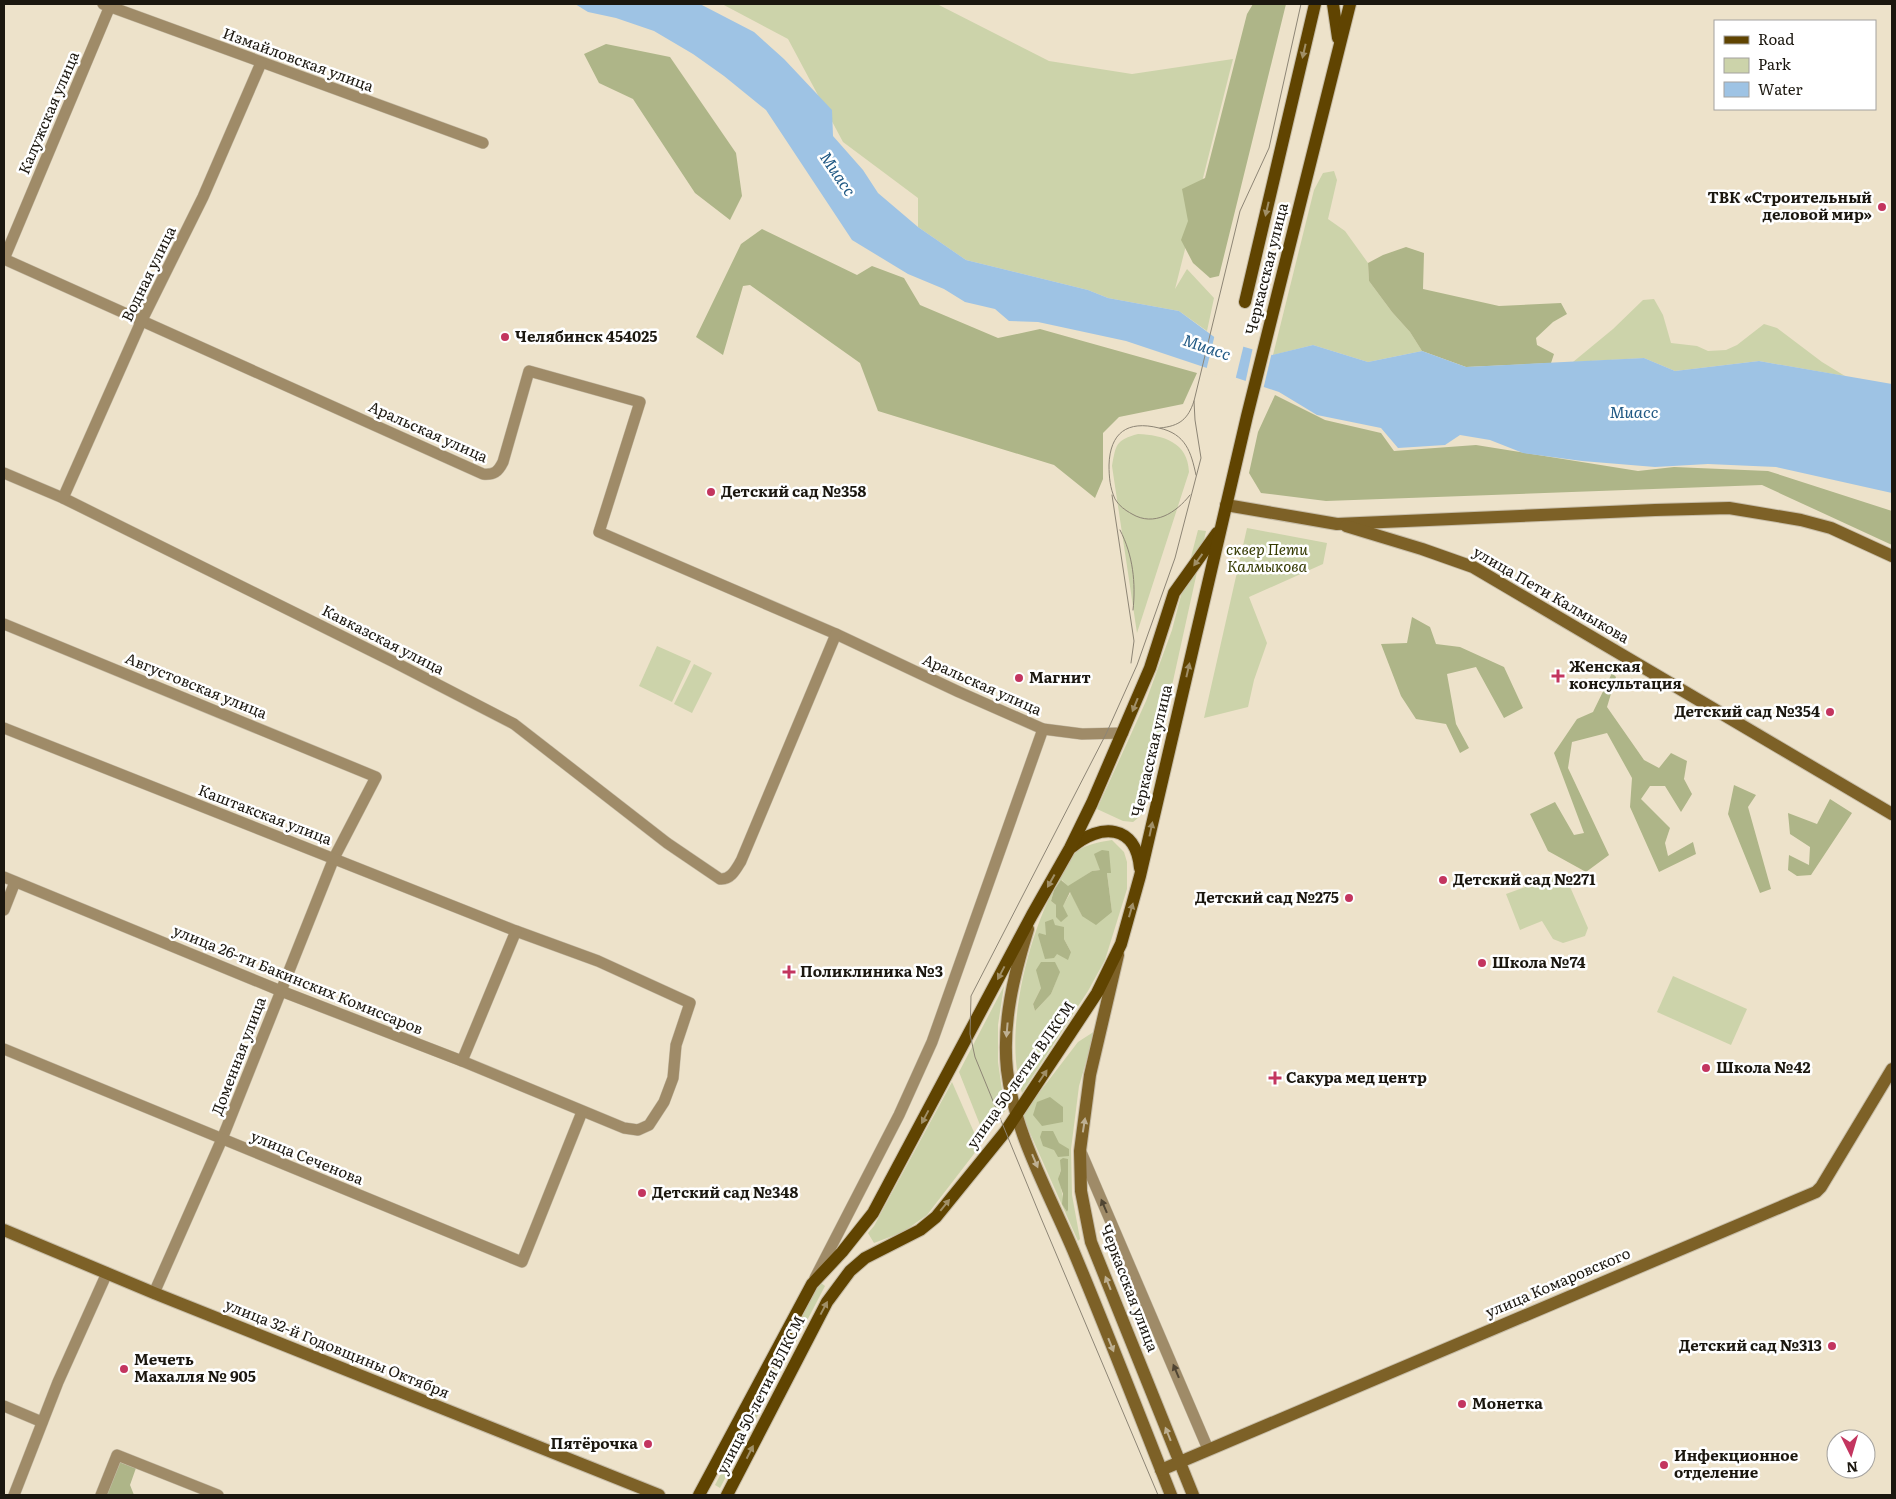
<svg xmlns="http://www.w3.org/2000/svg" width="1896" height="1499" font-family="Literata,serif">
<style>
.green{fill:#ccd3aa;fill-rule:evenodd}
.forest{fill:#aeb588}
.water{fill:#9ec3e4}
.pier{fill:#ede2ca}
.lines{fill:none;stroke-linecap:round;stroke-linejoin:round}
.street-casing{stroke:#c7bda8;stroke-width:12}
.secondary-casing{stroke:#c7bda8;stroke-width:14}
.primary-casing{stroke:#c7bda8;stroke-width:14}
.street{stroke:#9f8b68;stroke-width:11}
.secondary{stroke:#7d6127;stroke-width:12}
.primary{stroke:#604401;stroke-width:12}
.tram{stroke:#8d8575;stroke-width:1}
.oneway{fill:#a08f67}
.oneway2{fill:#beb093}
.oneway3{fill:#504533}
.poi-dot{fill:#c3355f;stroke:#fff;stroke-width:2}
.labels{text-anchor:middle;stroke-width:5;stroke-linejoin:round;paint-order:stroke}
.street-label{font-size:15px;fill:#1b170f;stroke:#fff}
.poi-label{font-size:15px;font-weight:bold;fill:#1b170f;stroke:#fff;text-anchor:start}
.park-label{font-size:15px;font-style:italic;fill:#353a02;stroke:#fff}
.water-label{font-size:16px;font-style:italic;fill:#215984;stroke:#fff}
</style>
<rect width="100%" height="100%" fill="#ede2ca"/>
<!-- green -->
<g class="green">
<path d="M 722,4 L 937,4 L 1049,61 L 1132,74 L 1233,59 L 1175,289 L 1187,269 L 1214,298 L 1207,331 L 1179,311 L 1108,298 L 1088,290 L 966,260 L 918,227 L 918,198 L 843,142 L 788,39 Z"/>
<path d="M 1334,171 L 1337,180 L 1328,219 L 1345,231 L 1368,263 L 1369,281 L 1392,312 L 1410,332 L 1422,351 L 1368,362 L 1313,345 L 1273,355 L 1314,190 L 1323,173 Z"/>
<path d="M 1654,299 L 1663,315 L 1671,343 L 1697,346 L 1708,351 L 1726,350 L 1737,345 L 1764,324 L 1777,328 L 1822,362 L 1845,376 L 1759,361 L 1675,371 L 1644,358 L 1573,362 L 1613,329 L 1643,300 Z"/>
<path d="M 1138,434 C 1163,435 1188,442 1189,472 L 1137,633 L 1112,466 C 1116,444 1116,440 1138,434 Z"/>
<path d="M 1247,528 L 1327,543 L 1323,564 L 1249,597 L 1267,643 L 1254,680 L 1248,707 L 1204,718 Z"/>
<path d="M 1198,530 L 1206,531 L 1144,813 L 1133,822 L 1123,821 L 1097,809 L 1146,701 L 1172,630 Z"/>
<path d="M 657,646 L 691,661 L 672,702 L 639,686 Z"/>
<path d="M 694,664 L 712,673 L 692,713 L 674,704 Z"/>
<path d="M 1112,840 L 1124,852 L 1127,862 L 1127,889 L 1105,960 L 1088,991 L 1022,1093 C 1002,1031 1030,924 1064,871 C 1068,865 1071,856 1076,852 C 1086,844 1101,842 1112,840 ZM 1100,870 L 1111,873 L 1107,873 L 1112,912 L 1082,916 L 1071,892 L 1056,917 L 1056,905 L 1051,901 L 1054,890 L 1062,880 L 1068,887 L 1092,871 ZM 1046,935 L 1064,939 L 1071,952 L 1057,954 ZM 1059,973 L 1051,994 L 1035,1011 L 1033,1004 L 1041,988 Z"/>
<path d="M 1564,873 L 1588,928 L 1585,936 L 1563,943 L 1553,939 L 1542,921 L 1520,930 L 1506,894 Z"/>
<path d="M 1673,976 L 1747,1009 L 1731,1045 L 1657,1012 Z"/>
<path d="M 1004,986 L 998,1025 L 998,1062 L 1005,1111 L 984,1135 L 959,1072 Z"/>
<path d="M 1095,1031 L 1079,1086 L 1071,1149 L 1072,1195 L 1080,1239 L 1078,1241 L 1022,1115 L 1078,1042 ZM 1068,1159 L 1068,1210 L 1067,1212 C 1062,1204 1064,1201 1062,1193 C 1059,1173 1056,1177 1068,1159 Z"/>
<path d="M 952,1082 L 980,1146 L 927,1215 L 903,1232 L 874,1243 L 868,1233 L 874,1226 Z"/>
<path d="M 821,1283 L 825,1286 L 720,1488 L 715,1485 L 816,1289 Z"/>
</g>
<!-- forest -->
<g class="forest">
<path d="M 1253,4 L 1286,4 L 1219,276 L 1210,278 L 1193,263 L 1181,240 L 1188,221 L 1182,189 L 1205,178 L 1247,14 Z"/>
<path d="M 606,44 L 670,57 L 736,153 L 742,196 L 730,220 L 695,193 L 633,99 L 599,83 L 584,54 Z"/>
<path d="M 762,229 L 857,275 L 872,266 L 904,278 L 920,305 L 998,338 L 1040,329 L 1197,373 L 1183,404 L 1119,417 L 1103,433 L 1103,479 L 1095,498 L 1054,465 L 878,411 L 860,363 L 750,285 L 743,286 L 723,355 L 696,337 L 741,244 Z"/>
<path d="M 1406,247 L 1424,253 L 1423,289 L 1499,306 L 1561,303 L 1567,314 L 1553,322 L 1536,338 L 1537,345 L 1554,354 L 1551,363 L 1466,367 L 1422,351 L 1410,332 L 1392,312 L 1369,281 L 1368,263 L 1383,255 Z"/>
<path d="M 1275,395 L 1325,420 L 1381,433 L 1394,451 L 1476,445 L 1638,471 L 1674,467 L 1768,471 L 1892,511 L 1892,545 L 1762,485 L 1326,501 L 1261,493 L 1249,473 L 1258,432 Z"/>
<path d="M 1412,617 L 1430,627 L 1436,644 L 1460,647 L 1504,667 L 1523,708 L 1504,718 L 1476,667 L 1447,674 L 1456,724 L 1469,748 L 1460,753 L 1446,724 L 1416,719 L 1401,696 L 1381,644 L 1407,643 Z"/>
<path d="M 1612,673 L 1616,677 L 1607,707 L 1644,760 L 1659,768 L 1671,753 L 1687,761 L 1684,779 L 1692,794 L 1681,812 L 1665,786 L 1650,786 L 1641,799 L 1670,828 L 1665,843 L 1668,856 L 1693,842 L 1696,854 L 1659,872 L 1630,807 L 1632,778 L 1607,733 L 1572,742 L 1568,768 L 1609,855 L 1586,872 L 1548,851 L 1530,814 L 1555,802 L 1574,835 L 1584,833 L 1554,753 L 1577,719 L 1593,712 Z"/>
<path d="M 1734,785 L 1756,795 L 1748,807 L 1771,889 L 1760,893 L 1728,814 Z"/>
<path d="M 1830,799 L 1852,813 L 1811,875 L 1797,876 L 1788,870 L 1789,855 L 1809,865 L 1810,847 L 1790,834 L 1788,813 L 1817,824 Z"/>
<path d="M 1102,850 L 1109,851 L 1111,873 L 1107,873 L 1112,912 L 1096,925 L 1082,916 L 1070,892 L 1063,906 L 1068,916 L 1061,922 L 1056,917 L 1056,905 L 1051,901 L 1054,890 L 1061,880 L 1068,886 L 1092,871 L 1100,870 L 1094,854 Z"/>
<path d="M 1053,919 L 1055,925 L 1064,927 L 1064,939 L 1071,952 L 1068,960 L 1057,954 L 1054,958 L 1045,959 L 1038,935 L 1039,933 L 1046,935 L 1045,922 Z"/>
<path d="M 1041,962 L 1055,962 L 1060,972 L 1051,994 L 1035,1011 L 1033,1004 L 1041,988 L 1036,970 Z"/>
<path d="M 1050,1097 L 1063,1107 L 1063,1122 L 1042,1126 L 1033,1115 L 1037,1102 Z"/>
<path d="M 1042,1131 L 1053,1131 L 1059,1143 L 1069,1149 L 1069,1156 L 1058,1157 L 1054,1150 L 1043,1146 L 1040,1137 Z"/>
<path d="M 1063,1158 L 1068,1159 L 1068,1210 L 1067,1212 L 1062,1204 L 1063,1194 L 1058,1179 L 1061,1170 L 1060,1160 Z"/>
<path d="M 119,1462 L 136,1468 L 130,1485 L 134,1495 L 106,1495 Z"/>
</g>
<!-- water -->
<path class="water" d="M 575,4 L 700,4 L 754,32 L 784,59 L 832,110 L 833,136 L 863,170 L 878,193 L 918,227 L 966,260 L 1088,290 L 1108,298 L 1179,311 L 1217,339 L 1272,355 L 1313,345 L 1368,362 L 1422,351 L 1466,367 L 1644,358 L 1675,371 L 1759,361 L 1892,384 L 1892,493 L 1776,467 L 1708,464 L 1655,467 L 1582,461 L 1523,453 L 1490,440 L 1460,435 L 1445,445 L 1398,448 L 1381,428 L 1317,415 L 1279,392 L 1126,341 L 1038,322 L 1009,321 L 995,309 L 965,302 L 944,289 L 908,274 L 852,240 L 766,110 L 724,76 L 693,54 L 654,31 L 616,18 L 588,12 Z"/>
<!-- pier -->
<g class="pier">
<path d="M 1215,334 L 1244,344 L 1235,381 L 1206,371 Z"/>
<path d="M 1253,347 L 1272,352 L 1263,390 L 1245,384 Z"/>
</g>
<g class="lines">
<!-- street casing -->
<g class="street-casing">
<g id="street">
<path d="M 103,4 L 483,143"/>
<path d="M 4,259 L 483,474 C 494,475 498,472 503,462 L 529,371 L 640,402 L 599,532 L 836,634 L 959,692 L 1043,729 L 1082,734 L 1123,733"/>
<path d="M 4,259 L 110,6"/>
<path d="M 4,473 L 63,498 L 394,662 L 514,724 L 667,843 L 720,879 C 731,880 736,869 741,861 L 836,634"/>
<path d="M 63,498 L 141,322 L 203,197 L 261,63"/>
<path d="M 4,624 L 376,777 L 334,858 L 222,1139 L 154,1293"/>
<path d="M 4,728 L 516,931 L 598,961 L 690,1003 L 676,1045 L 673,1078 L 664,1102 L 649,1125 L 638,1130 L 624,1128 L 462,1061 L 281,991 L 4,877"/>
<path d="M 4,910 L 15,882"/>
<path d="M 4,1049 L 522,1262 L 582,1112"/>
<path d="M 462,1061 L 516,931"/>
<path d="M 1081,1152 L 1208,1449"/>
<path d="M 815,1278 L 899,1115 L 932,1042 L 1043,729"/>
<path d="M 4,1406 L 42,1422"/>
<path d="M 14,1495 L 58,1382 L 107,1273"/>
<path d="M 101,1495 L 117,1455 L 218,1495"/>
</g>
</g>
<!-- secondary casing -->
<g class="secondary-casing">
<g id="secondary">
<path d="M 1226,505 L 1337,524 L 1655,510 L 1729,508 L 1801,520 L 1831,528 L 1892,556"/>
<path d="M 1346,526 L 1422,549 L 1473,567 L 1892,814"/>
<path d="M 1028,929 C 1014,975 1002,1022 1007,1070 C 1014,1132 1049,1193 1073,1250 C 1107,1331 1139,1414 1171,1495"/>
<path d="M 1118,955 L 1090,1075 L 1080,1151 L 1081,1191 L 1091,1242 L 1193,1495"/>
<path d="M 4,1230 L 154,1293 L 659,1495"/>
<path d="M 1161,1470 L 1816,1192 L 1821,1187 L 1892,1069"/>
</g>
</g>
<!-- primary casing -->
<g class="primary-casing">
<g id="primary">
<path d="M 1333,4 L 1338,38"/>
<path d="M 1245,302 L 1315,4"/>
<path d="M 1072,847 C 1100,823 1136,824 1140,868"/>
<path d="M 699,1495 L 812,1284 L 842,1252 L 873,1213 L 1032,915 L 1070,848 L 1092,803 L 1150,668 L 1174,593 L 1217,533"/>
<path d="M 727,1495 L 827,1302 L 850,1271 L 865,1258 L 920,1230 L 936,1217 L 1005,1132 L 1097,993 L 1121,944 L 1140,876 L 1247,416 L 1350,4"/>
</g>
</g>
<!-- street -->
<use href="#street" class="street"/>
<!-- secondary -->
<use href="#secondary" class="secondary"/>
<!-- primary -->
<use href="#primary" class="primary"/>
<!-- tram -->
<g class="tram">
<path d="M 1160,428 C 1180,426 1188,419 1194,401 L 1240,211 L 1269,148 L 1301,4"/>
<path d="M 1112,495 L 1134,641 L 1131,663"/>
<path d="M 1190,495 C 1176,513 1154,527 1132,514 C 1125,510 1119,506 1115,499 C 1110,488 1109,477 1109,465 C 1110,433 1127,420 1159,428 C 1186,434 1191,452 1196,475"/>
<path d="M 1120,530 C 1133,555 1136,583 1133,610"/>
<path d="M 1158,1495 L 1041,1218 L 975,1057 L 970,1034 L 971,996 L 1106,734 L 1137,665 L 1175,558 L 1201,458 L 1195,420 L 1194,401"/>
</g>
</g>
<!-- one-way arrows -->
<defs><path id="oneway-solid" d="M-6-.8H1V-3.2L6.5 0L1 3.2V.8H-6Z" transform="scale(1.25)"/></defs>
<g class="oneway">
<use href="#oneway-solid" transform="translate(1304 51) rotate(103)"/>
<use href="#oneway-solid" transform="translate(1267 209) rotate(103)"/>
<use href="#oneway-solid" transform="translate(1198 560) rotate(126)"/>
<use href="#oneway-solid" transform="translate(1188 670) rotate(-77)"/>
<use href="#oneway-solid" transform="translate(1135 705) rotate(112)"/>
<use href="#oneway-solid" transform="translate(1151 829) rotate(-78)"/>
<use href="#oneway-solid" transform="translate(1051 881) rotate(119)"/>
<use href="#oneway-solid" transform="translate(1131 910) rotate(-74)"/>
<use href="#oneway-solid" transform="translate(1001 973) rotate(118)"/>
<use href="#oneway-solid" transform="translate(1043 1076) rotate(-56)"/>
<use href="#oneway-solid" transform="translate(925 1117) rotate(118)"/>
<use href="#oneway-solid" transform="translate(945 1205) rotate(-51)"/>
<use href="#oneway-solid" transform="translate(824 1308) rotate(-62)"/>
<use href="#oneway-solid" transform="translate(750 1452) rotate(-63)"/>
</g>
<g class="oneway2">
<use href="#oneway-solid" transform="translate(1007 1030) rotate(95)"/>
<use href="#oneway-solid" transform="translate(1084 1125) rotate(-81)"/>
<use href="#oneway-solid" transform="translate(1035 1161) rotate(67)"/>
<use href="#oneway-solid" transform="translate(1108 1283) rotate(-112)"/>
<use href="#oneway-solid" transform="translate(1111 1345) rotate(68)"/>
<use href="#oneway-solid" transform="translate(1168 1434) rotate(-112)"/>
</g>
<g class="oneway3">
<use href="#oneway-solid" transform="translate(1104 1206) rotate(-113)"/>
<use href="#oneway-solid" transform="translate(1176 1371) rotate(-113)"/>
</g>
<!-- markers -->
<g class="poi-dot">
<circle cx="1882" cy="207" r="5"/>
<circle cx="505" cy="337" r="5"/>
<circle cx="711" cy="492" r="5"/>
<path d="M1555.5 668.5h5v5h5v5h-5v5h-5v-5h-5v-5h5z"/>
<circle cx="1019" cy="678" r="5"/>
<circle cx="1830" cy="712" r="5"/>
<circle cx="1443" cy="880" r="5"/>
<circle cx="1349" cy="898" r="5"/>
<circle cx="1482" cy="963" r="5"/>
<path d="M786.5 964.5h5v5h5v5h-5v5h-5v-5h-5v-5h5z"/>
<circle cx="1706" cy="1068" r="5"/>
<path d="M1272.5 1070.5h5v5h5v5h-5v5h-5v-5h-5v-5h5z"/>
<circle cx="642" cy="1193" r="5"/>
<circle cx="1832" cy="1346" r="5"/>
<circle cx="124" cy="1369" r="5"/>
<circle cx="1462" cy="1404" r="5"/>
<circle cx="648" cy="1444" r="5"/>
<circle cx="1664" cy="1465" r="5"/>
</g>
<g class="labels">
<!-- street labels -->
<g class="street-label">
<text transform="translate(298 60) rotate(20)" y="5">Измайловская улица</text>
<text transform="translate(49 113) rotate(-67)" y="5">Калужская улица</text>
<text transform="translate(1267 269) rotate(-76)" y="5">Черкасская улица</text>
<text transform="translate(149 274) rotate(-64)" y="5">Водная улица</text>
<text transform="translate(428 432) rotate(24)" y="5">Аральская улица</text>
<text transform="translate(1551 595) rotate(30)" y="5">улица Пети Калмыкова</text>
<text transform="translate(383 640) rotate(27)" y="5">Кавказская улица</text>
<text transform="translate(982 685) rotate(24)" y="5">Аральская улица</text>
<text transform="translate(196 686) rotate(22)" y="5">Августовская улица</text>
<text transform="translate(1152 751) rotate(-77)" y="5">Черкасская улица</text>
<text transform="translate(265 815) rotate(21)" y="5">Каштакская улица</text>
<text transform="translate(298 980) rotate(22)" y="5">улица 26-ти Бакинских Комиссаров</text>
<text transform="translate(239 1056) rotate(-69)" y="5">Доменная улица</text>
<text transform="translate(1021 1075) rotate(-55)" y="5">улица 50-летия ВЛКСМ</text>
<text transform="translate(307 1158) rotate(22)" y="5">улица Сеченова</text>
<text transform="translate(1558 1283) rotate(-23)" y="5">улица Комаровского</text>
<text transform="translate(1129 1288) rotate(69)" y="5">Черкасская улица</text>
<text transform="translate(337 1349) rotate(22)" y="5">улица 32-й Годовщины Октября</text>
<text transform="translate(761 1395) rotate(-63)" y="5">улица 50-летия ВЛКСМ</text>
</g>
<!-- poi labels -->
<g class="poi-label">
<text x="1872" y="203" text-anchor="end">ТВК «Строительный<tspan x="1872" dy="17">деловой мир»</tspan></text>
<text x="515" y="342">Челябинск 454025</text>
<text x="721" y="497">Детский сад №358</text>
<text x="1569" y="672">Женская<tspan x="1569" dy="17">консультация</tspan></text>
<text x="1029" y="683">Магнит</text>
<text x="1820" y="717" text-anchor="end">Детский сад №354</text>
<text x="1453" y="885">Детский сад №271</text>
<text x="1339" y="903" text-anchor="end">Детский сад №275</text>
<text x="1492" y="968">Школа №74</text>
<text x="800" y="977">Поликлиника №3</text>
<text x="1716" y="1073">Школа №42</text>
<text x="1286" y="1083">Сакура мед центр</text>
<text x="652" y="1198">Детский сад №348</text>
<text x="1822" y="1351" text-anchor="end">Детский сад №313</text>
<text x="134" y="1365">Мечеть<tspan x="134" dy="17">Махалля № 905</tspan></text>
<text x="1472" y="1409">Монетка</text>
<text x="638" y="1449" text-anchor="end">Пятёрочка</text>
<text x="1674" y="1461">Инфекционное<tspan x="1674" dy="17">отделение</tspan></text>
</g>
<!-- park labels -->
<g class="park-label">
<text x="1267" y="555">сквер Пети<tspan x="1267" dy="17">Калмыкова</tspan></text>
</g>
<!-- water labels -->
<g class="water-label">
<text transform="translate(838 174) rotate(56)" y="6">Миасс</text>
<text transform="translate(1207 347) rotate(19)" y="6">Миасс</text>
<text x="1634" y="418">Миасс</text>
</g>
</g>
<!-- border -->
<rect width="1896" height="1499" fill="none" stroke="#1b170f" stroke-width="10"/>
<!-- legend -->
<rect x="1714" y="20" width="162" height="90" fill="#ffffff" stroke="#a4a29f"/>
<rect x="1724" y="36" width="25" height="8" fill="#604401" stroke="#a4a29f"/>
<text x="1758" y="45" font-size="15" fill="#1b170f">Road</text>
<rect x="1724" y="58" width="25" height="15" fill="#ccd3aa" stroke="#a4a29f"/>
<text x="1758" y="70" font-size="15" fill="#1b170f">Park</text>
<rect x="1724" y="82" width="25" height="15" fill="#9ec3e4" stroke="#a4a29f"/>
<text x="1758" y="95" font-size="15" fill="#1b170f">Water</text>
<!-- north arrow -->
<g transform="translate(1851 1454) rotate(175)"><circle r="24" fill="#ffffff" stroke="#a4a29f"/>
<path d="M0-4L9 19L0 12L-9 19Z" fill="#c3355f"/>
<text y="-8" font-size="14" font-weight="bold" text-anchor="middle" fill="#1b170f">N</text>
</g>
</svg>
